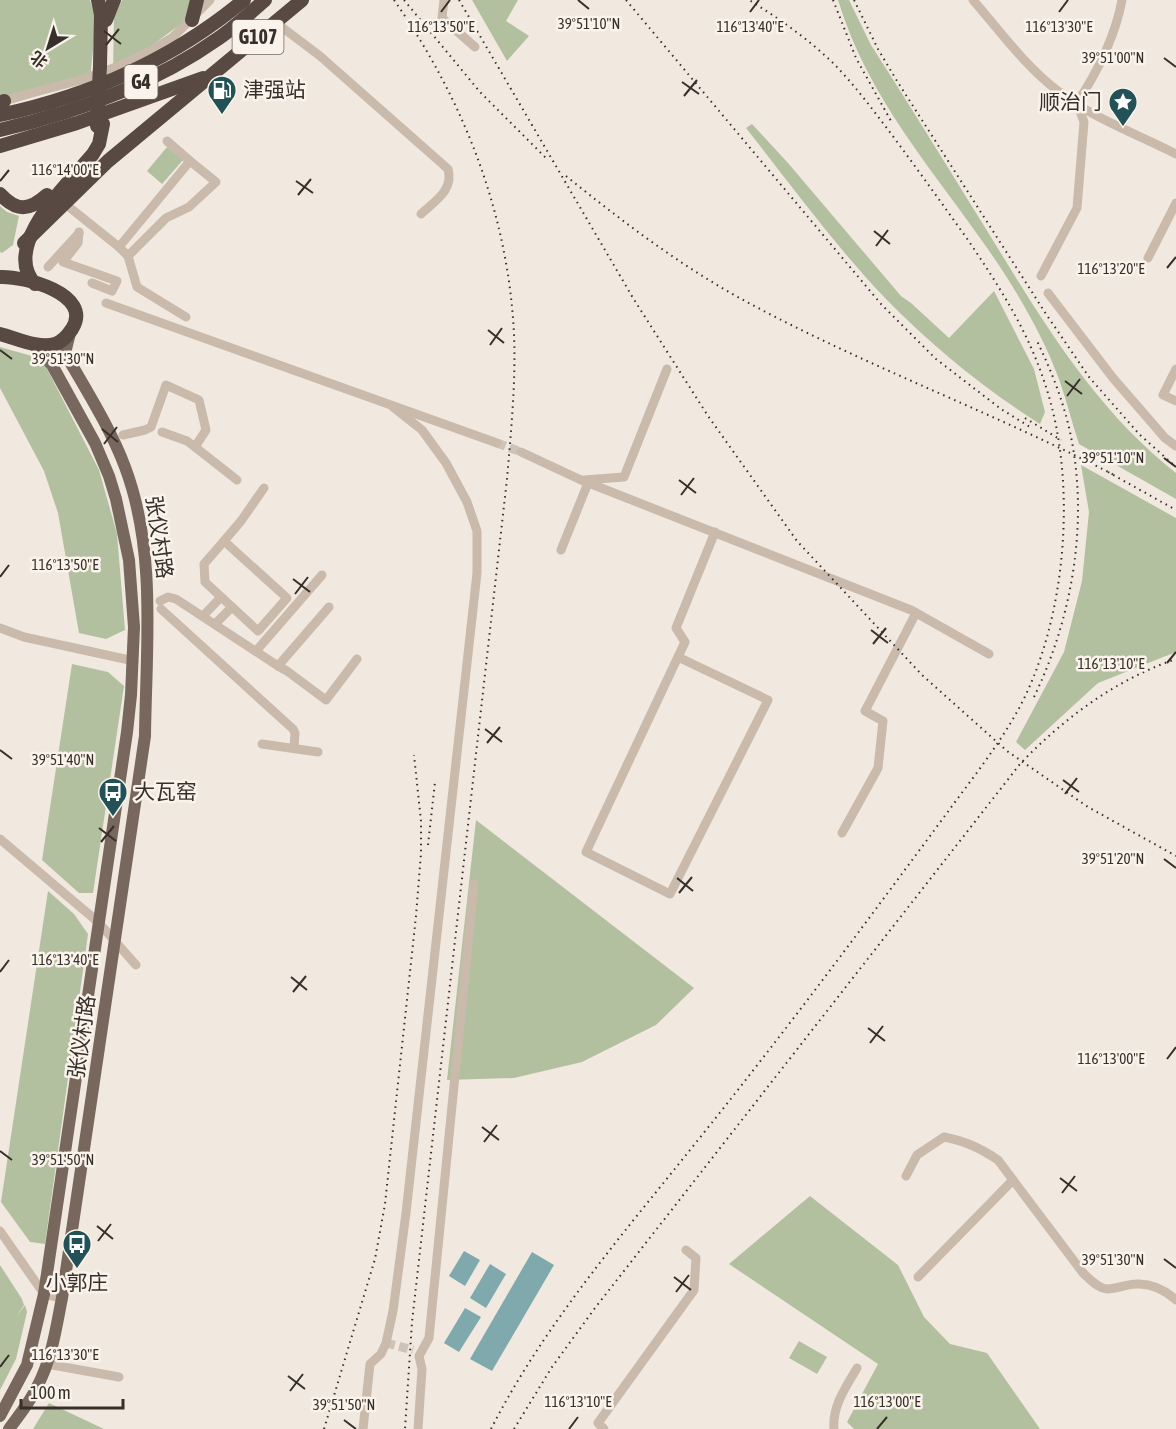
<svg xmlns="http://www.w3.org/2000/svg" width="1176" height="1429" font-family="'Asap Condensed','Noto Sans SC',sans-serif">
<style>
.green{fill:#b3c09f}
.water{fill:#7fa9ad}
.lines{fill:none;stroke-linecap:round;stroke-linejoin:round}
.minor-tunnel{stroke:#ccc4bb;stroke-width:9;stroke-dasharray:9 4.5;stroke-linecap:butt}
.minor{stroke:#c9baab;stroke-width:9}
.major{stroke:#78675c;stroke-width:12}
.highway{stroke:#584942;stroke-width:14}
.rail{stroke:#372f2a;stroke-width:2;stroke-dasharray:1.5 4.5;stroke-linecap:butt}
.highway-bridge{stroke:#584942;stroke-width:14}
.ticks{fill:none;stroke:#372f2a;stroke-width:2}
.labels{text-anchor:middle;stroke-width:5;stroke-linejoin:round;paint-order:stroke}
.shield{fill:#f9f3eb;stroke:#716a64;stroke-width:1.5}
.shield-label{font-size:20px;font-weight:bold;fill:#372f2a}
.poi-label{font-size:21px;fill:#372f2a;stroke:#f9f3eb;text-anchor:start}
.street-label{font-size:21px;fill:#372f2a;stroke:#f9f3eb}
.ticks-label{font-size:15px;text-anchor:middle;fill:#372f2a;stroke:#f9f3eb;stroke-width:5;stroke-linejoin:round;paint-order:stroke}
</style>
<rect width="100%" height="100%" fill="#f1e9df"/>
<!-- green -->
<g class="green">
<path d="M 0,0 L 90,0 L 96,20 L 90,80 L 0,107 Z"/>
<path d="M 122,0 L 194,0 L 189,18 L 113,74 L 114,18 Z"/>
<path d="M 472,0 L 518,0 L 506,21 L 529,36 L 507,61 Z"/>
<path d="M 838,0 L 849,0 L 871,45 C 913,110 953,176 994,242 C 1046,327 1097,411 1176,473 L 1176,499 L 1079,444 C 1072,423 1067,402 1060,382 C 1048,348 1030,315 1011,284 C 951,188 872,112 838,0 Z"/>
<path d="M 752,124 L 788,163 L 901,296 L 911,303 L 949,338 L 994,291 L 1034,369 L 1045,412 L 1040,424 C 983,388 932,346 885,298 C 836,247 790,184 746,128 Z"/>
<path d="M 167,147 L 183,160 L 162,184 L 147,171 Z"/>
<path d="M 0,206 L 7,212 L 19,216 L 13,245 L 2,253 L 0,252 Z"/>
<path d="M 0,347 L 39,358 L 46,367 L 99,470 L 117,534 L 125,630 L 106,639 L 79,633 L 58,513 L 44,471 L 0,388 Z"/>
<path d="M 1081,465 L 1176,518 L 1176,652 L 1098,683 L 1025,750 L 1016,742 L 1064,652 L 1082,581 L 1089,512 Z"/>
<path d="M 72,664 L 108,672 L 124,686 L 93,893 L 79,893 L 42,860 Z"/>
<path d="M 476,820 L 694,988 L 656,1025 L 582,1062 L 514,1078 L 447,1080 Z"/>
<path d="M 48,891 L 74,914 L 88,934 L 45,1244 L 30,1242 L 1,1202 Z"/>
<path d="M 810,1196 L 898,1265 L 924,1317 L 950,1344 L 987,1353 L 1040,1429 L 854,1429 L 847,1422 L 878,1364 L 729,1264 Z"/>
<path d="M 0,1265 L 22,1299 L 24,1305 L 16,1317 L 25,1305 L 27,1312 L 16,1359 L 0,1390 Z"/>
<path d="M 799,1341 L 827,1357 L 817,1374 L 789,1358 Z"/>
<path d="M 49,1403 L 104,1429 L 33,1429 Z"/>
</g>
<!-- water -->
<g class="water">
<path d="M 464,1251 L 480,1260 L 465,1286 L 449,1276 Z"/>
<path d="M 532,1252 L 554,1265 L 492,1371 L 470,1359 Z"/>
<path d="M 490,1264 L 506,1274 L 486,1308 L 470,1298 Z"/>
<path d="M 465,1308 L 481,1317 L 459,1352 L 444,1343 Z"/>
</g>
<g class="lines">
<!-- minor-tunnel -->
<g class="minor-tunnel">
<path d="M 497,443 L 521,452"/>
<path d="M 386,1343 L 413,1350"/>
</g>
<!-- minor -->
<g class="minor">
<path d="M 444,0 L 442,18 L 475,47"/>
<path d="M 973,0 C 1000,31 1025,66 1058,91 C 1092,118 1137,134 1176,154"/>
<path d="M 275,22 L 320,56 L 448,169 C 454,190 435,201 421,214"/>
<path d="M 1,101 L 81,80 L 116,67 L 150,51 L 173,37 L 210,0"/>
<path d="M 64,203 L 119,247 L 190,161 L 167,141"/>
<path d="M 79,232 L 78,243 L 63,262 L 117,281 L 112,291 L 92,283"/>
<path d="M 119,247 L 128,256 L 166,218 L 189,207 L 216,182 L 190,161"/>
<path d="M 128,256 L 137,287 L 186,317"/>
<path d="M 1148,258 L 1176,203"/>
<path d="M 48,267 L 79,233"/>
<path d="M 1041,276 L 1077,208 L 1084,122 L 1077,103 C 1098,71 1115,38 1122,0"/>
<path d="M 1048,293 L 1113,378 L 1165,438 L 1176,446"/>
<path d="M 106,303 L 497,443"/>
<path d="M 1176,369 L 1163,395 L 1176,401"/>
<path d="M 123,435 L 145,430 L 151,427 L 166,385 L 199,400 L 206,430 L 195,447 L 187,441 L 162,432"/>
<path d="M 195,447 L 237,480"/>
<path d="M 521,452 L 581,480 L 911,610 L 989,654"/>
<path d="M 584,480 L 624,477 L 667,369"/>
<path d="M 224,541 L 287,598 L 258,631 L 205,582 L 204,564 Z"/>
<path d="M 224,541 L 241,521 L 264,488"/>
<path d="M 561,550 L 588,483"/>
<path d="M 160,601 L 168,597 L 176,599 L 278,666 L 329,607"/>
<path d="M 161,609 L 293,729 L 295,733 L 294,748"/>
<path d="M 203,616 L 221,597"/>
<path d="M 215,624 L 232,607"/>
<path d="M 0,628 L 24,637 L 134,661"/>
<path d="M 256,651 L 322,575"/>
<path d="M 678,657 L 768,700 L 670,894 L 586,852 L 685,642 L 676,628 L 715,532"/>
<path d="M 278,666 L 287,671 L 326,700 L 357,659"/>
<path d="M 262,744 L 318,752"/>
<path d="M 842,833 L 878,768 L 883,721 L 865,711 L 916,613"/>
<path d="M 0,839 L 98,922 L 136,965"/>
<path d="M 906,1176 L 917,1155 L 944,1137 C 965,1141 980,1148 998,1160 L 1083,1273 C 1090,1279 1097,1288 1107,1289 C 1117,1289 1127,1284 1136,1284 C 1151,1283 1165,1290 1176,1300"/>
<path d="M 0,1231 L 44,1294 L 62,1298"/>
<path d="M 918,1277 L 1013,1180"/>
<path d="M 47,1364 L 119,1377"/>
<path d="M 363,1429 L 370,1364 L 381,1354 L 386,1343 L 393,1311 L 406,1213 L 477,573 L 477,531 L 467,502 L 446,463 L 422,430 L 393,407"/>
<path d="M 418,1429 L 422,1369 L 419,1356 L 429,1338 L 474,884"/>
<path d="M 604,1429 L 598,1423 L 694,1290 L 696,1258 L 686,1250"/>
<path d="M 834,1429 C 832,1406 846,1387 857,1368"/>
</g>
<!-- major -->
<g class="major">
<path d="M 0,1416 L 27,1365 L 44,1294 L 127,732 L 131,695 L 134,627 L 129,560 L 116,499 L 109,476 L 95,443 L 52,365 L 33,343"/>
<path d="M 9,1429 C 19,1415 31,1401 38,1385 C 52,1358 56,1328 62,1298 L 145,736 C 146,647 157,552 125,467 C 110,427 86,390 65,353 L 70,333"/>
</g>
<!-- highway -->
<g class="highway">
<path d="M 98,0 L 101,15 L 100,66"/>
<path d="M 106,20 L 114,0"/>
<path d="M 192,20 L 197,0"/>
<path d="M 0,103 L 4,101"/>
<path d="M 0,115 C 89,96 173,59 244,0"/>
<path d="M 0,130 C 77,112 154,84 219,38 C 235,27 250,13 265,0"/>
<path d="M 0,146 L 77,123 L 203,78"/>
<path d="M 0,194 C 17,212 29,211 47,195"/>
<path d="M 24,243 L 108,161 L 302,0"/>
<path d="M 0,277 C 24,276 94,294 72,329 C 68,335 62,342 55,344 C 38,349 16,338 0,334"/>
<path d="M 35,284 C 0,246 69,183 93,154 L 99,144 L 103,124"/>
</g>
<!-- rail -->
<g class="rail">
<path d="M 394,0 C 463,99 508,212 514,334 C 516,382 511,431 507,479 L 412,1322 L 405,1429"/>
<path d="M 404,0 L 480,92 L 546,158"/>
<path d="M 459,0 L 633,298 L 708,416 L 797,541 L 922,675 L 1007,751 L 1088,807 L 1176,856"/>
<path d="M 626,0 L 881,304 L 936,359 L 1001,409 L 1030,427"/>
<path d="M 833,0 L 856,58 L 891,121"/>
<path d="M 854,0 L 878,49 L 897,81 L 1046,314 L 1089,377 L 1140,435 L 1176,467"/>
<path d="M 566,176 C 623,222 681,266 745,301 C 865,366 995,413 1116,476"/>
<path d="M 1025,418 L 1061,440"/>
<path d="M 1108,472 L 1176,510"/>
<path d="M 1034,697 C 1073,616 1089,520 1070,432 C 1063,400 1051,370 1037,341"/>
<path d="M 428,845 L 435,782"/>
<path d="M 324,1429 L 375,1259 L 385,1204 L 416,916 L 421,853 L 421,821 L 414,755"/>
<path d="M 491,1429 C 542,1329 616,1242 686,1155 C 753,1072 818,987 881,902 C 907,867 933,832 958,798 C 979,770 1000,742 1017,712 C 1067,622 1078,481 1045,384 C 1028,331 999,286 968,240 C 943,205 918,170 892,135 C 873,110 854,84 832,62 C 807,38 778,18 749,0"/>
<path d="M 514,1429 L 552,1367 L 595,1308 L 1020,764 C 1064,718 1115,680 1176,659"/>
</g>
<!-- highway-bridge -->
<path class="highway-bridge" d="M 97,126 L 100,66"/>
</g>
<!-- ticks -->
<path class="ticks" d="M 578,0 L 589,9M 441,12 L 450,0M 750,12 L 759,0M 1059,12 L 1068,0M 104,31 L 121,44M 106,45 L 119,29M 1164,58 L 1176,67M 682,82 L 699,94M 684,96 L 697,80M 0,181 L 9,170M 296,181 L 313,193M 298,195 L 311,179M 874,231 L 890,244M 876,246 L 888,230M 1167,268 L 1176,257M 488,330 L 504,343M 490,345 L 502,328M 0,350 L 12,359M 1065,381 L 1082,394M 1067,396 L 1080,379M 102,429 L 118,442M 104,444 L 117,427M 1164,458 L 1176,467M 679,480 L 696,493M 681,495 L 694,478M 0,577 L 9,565M 293,579 L 310,592M 295,594 L 308,577M 871,630 L 888,643M 873,644 L 886,628M 1167,663 L 1176,652M 485,729 L 502,742M 487,743 L 500,727M 0,750 L 12,759M 1063,780 L 1079,792M 1065,794 L 1077,778M 99,828 L 116,841M 101,842 L 114,826M 1164,859 L 1176,868M 677,878 L 693,891M 679,893 L 692,877M 0,972 L 9,960M 291,977 L 307,990M 293,992 L 306,976M 868,1028 L 885,1041M 870,1043 L 883,1026M 1167,1059 L 1176,1047M 482,1127 L 499,1140M 484,1142 L 497,1125M 0,1151 L 12,1160M 1060,1178 L 1077,1191M 1062,1193 L 1075,1176M 97,1226 L 113,1239M 98,1241 L 111,1224M 1164,1259 L 1176,1268M 674,1277 L 691,1290M 676,1292 L 689,1275M 0,1367 L 9,1355M 288,1376 L 305,1389M 290,1391 L 303,1374M 344,1420 L 356,1429M 569,1429 L 578,1417M 877,1429 L 887,1417"/>
<!-- icons -->
<defs>
<g id="fuel-pin" transform="scale(1.5)"><path d="M0 17L-7.5 6A9.5 9.5 0 1 1 7.5 6Z" fill="#225157" stroke="#f9f3eb"/><path d="M-5.5-6h7V0h2V4h1.3V-2.5L3-4.5l.8-.8L6-3V5H2.5V1h-1V6h-7ZM-4.2-4.7v3.2H.2V-4.7Z" fill="#fff"/></g>
<g id="sight-pin" transform="scale(1.5)"><path d="M0 17L-7.5 6A9.5 9.5 0 1 1 7.5 6Z" fill="#225157" stroke="#f9f3eb"/><path d="M0-6L1.8-2.2L6-1.7L2.9 1.2L3.7 5.4L0 3.3L-3.7 5.4L-2.9 1.2L-6-1.7L-1.8-2.2Z" fill="#fff"/></g>
<g id="bus-pin" transform="scale(1.5)"><path d="M0 17L-7.5 6A9.5 9.5 0 1 1 7.5 6Z" fill="#225157" stroke="#f9f3eb"/><path d="M-5-6H5V4H4V6H2V4H-2V6H-4V4H-5ZM-3.5-4V0h7V-4ZM-3.5 1.2v1.5H-2V1.2ZM2 1.2v1.5H3.5V1.2Z" fill="#fff"/></g>
</defs>
<g fill-rule="evenodd">
<use href="#fuel-pin" x="222" y="90"/>
<use href="#sight-pin" x="1123" y="102"/>
<use href="#bus-pin" x="113" y="792"/>
<use href="#bus-pin" x="77" y="1244"/>
</g>
<g class="labels">
<!-- shield labels -->
<g class="shield">
<rect x="232.5" y="20" width="51" height="34" rx="4.5"/>
<rect x="124.5" y="65" width="33" height="34" rx="4.5"/>
</g>
<g class="shield-label">
<text x="258" y="44">G107</text>
<text x="141" y="89">G4</text>
</g>
<!-- poi labels -->
<g class="poi-label">
<text x="243" y="97">津强站</text>
<text x="1102" y="109" text-anchor="end">顺治门</text>
<text x="134" y="799">大瓦窑</text>
<text x="77" y="1290" text-anchor="middle">小郭庄</text>
</g>
<!-- street labels -->
<g class="street-label">
<text transform="translate(159 537) rotate(82)" y="7">张仪村路</text>
<text transform="translate(82 1037) rotate(-82)" y="7">张仪村路</text>
</g>
</g>
<g class="ticks-label">
<text x="589" y="29">39°51'10"N</text>
<text x="441" y="32">116°13'50"E</text>
<text x="750" y="32">116°13'40"E</text>
<text x="1059" y="32">116°13'30"E</text>
<text x="1113" y="63">39°51'00"N</text>
<text x="65" y="175">116°14'00"E</text>
<text x="1111" y="274">116°13'20"E</text>
<text x="63" y="364">39°51'30"N</text>
<text x="1113" y="463">39°51'10"N</text>
<text x="65" y="570">116°13'50"E</text>
<text x="1111" y="669">116°13'10"E</text>
<text x="63" y="765">39°51'40"N</text>
<text x="1113" y="864">39°51'20"N</text>
<text x="65" y="965">116°13'40"E</text>
<text x="1111" y="1064">116°13'00"E</text>
<text x="63" y="1165">39°51'50"N</text>
<text x="1113" y="1265">39°51'30"N</text>
<text x="65" y="1360">116°13'30"E</text>
<text x="578" y="1407">116°13'10"E</text>
<text x="887" y="1407">116°13'00"E</text>
<text x="344" y="1410">39°51'50"N</text>
</g>
<!-- north arrow -->
<g transform="translate(48 48) rotate(218)" stroke="#f9f3eb" stroke-width="4.5" paint-order="stroke">
<path d="M0-4.5L10 22L0 15L-10 22Z" fill="#372f2a"/>
<text y="-9" font-size="16" font-weight="bold" text-anchor="middle" fill="#372f2a">北</text>
</g>
<!-- scale -->
<path d="M21 1399v9h102v-9" fill="none" stroke="#372f2a" stroke-width="3"/>
<text x="30" y="1399" font-size="18" fill="#372f2a" stroke="#f9f3eb" stroke-width="4.5" paint-order="stroke">100 m</text>
</svg>
